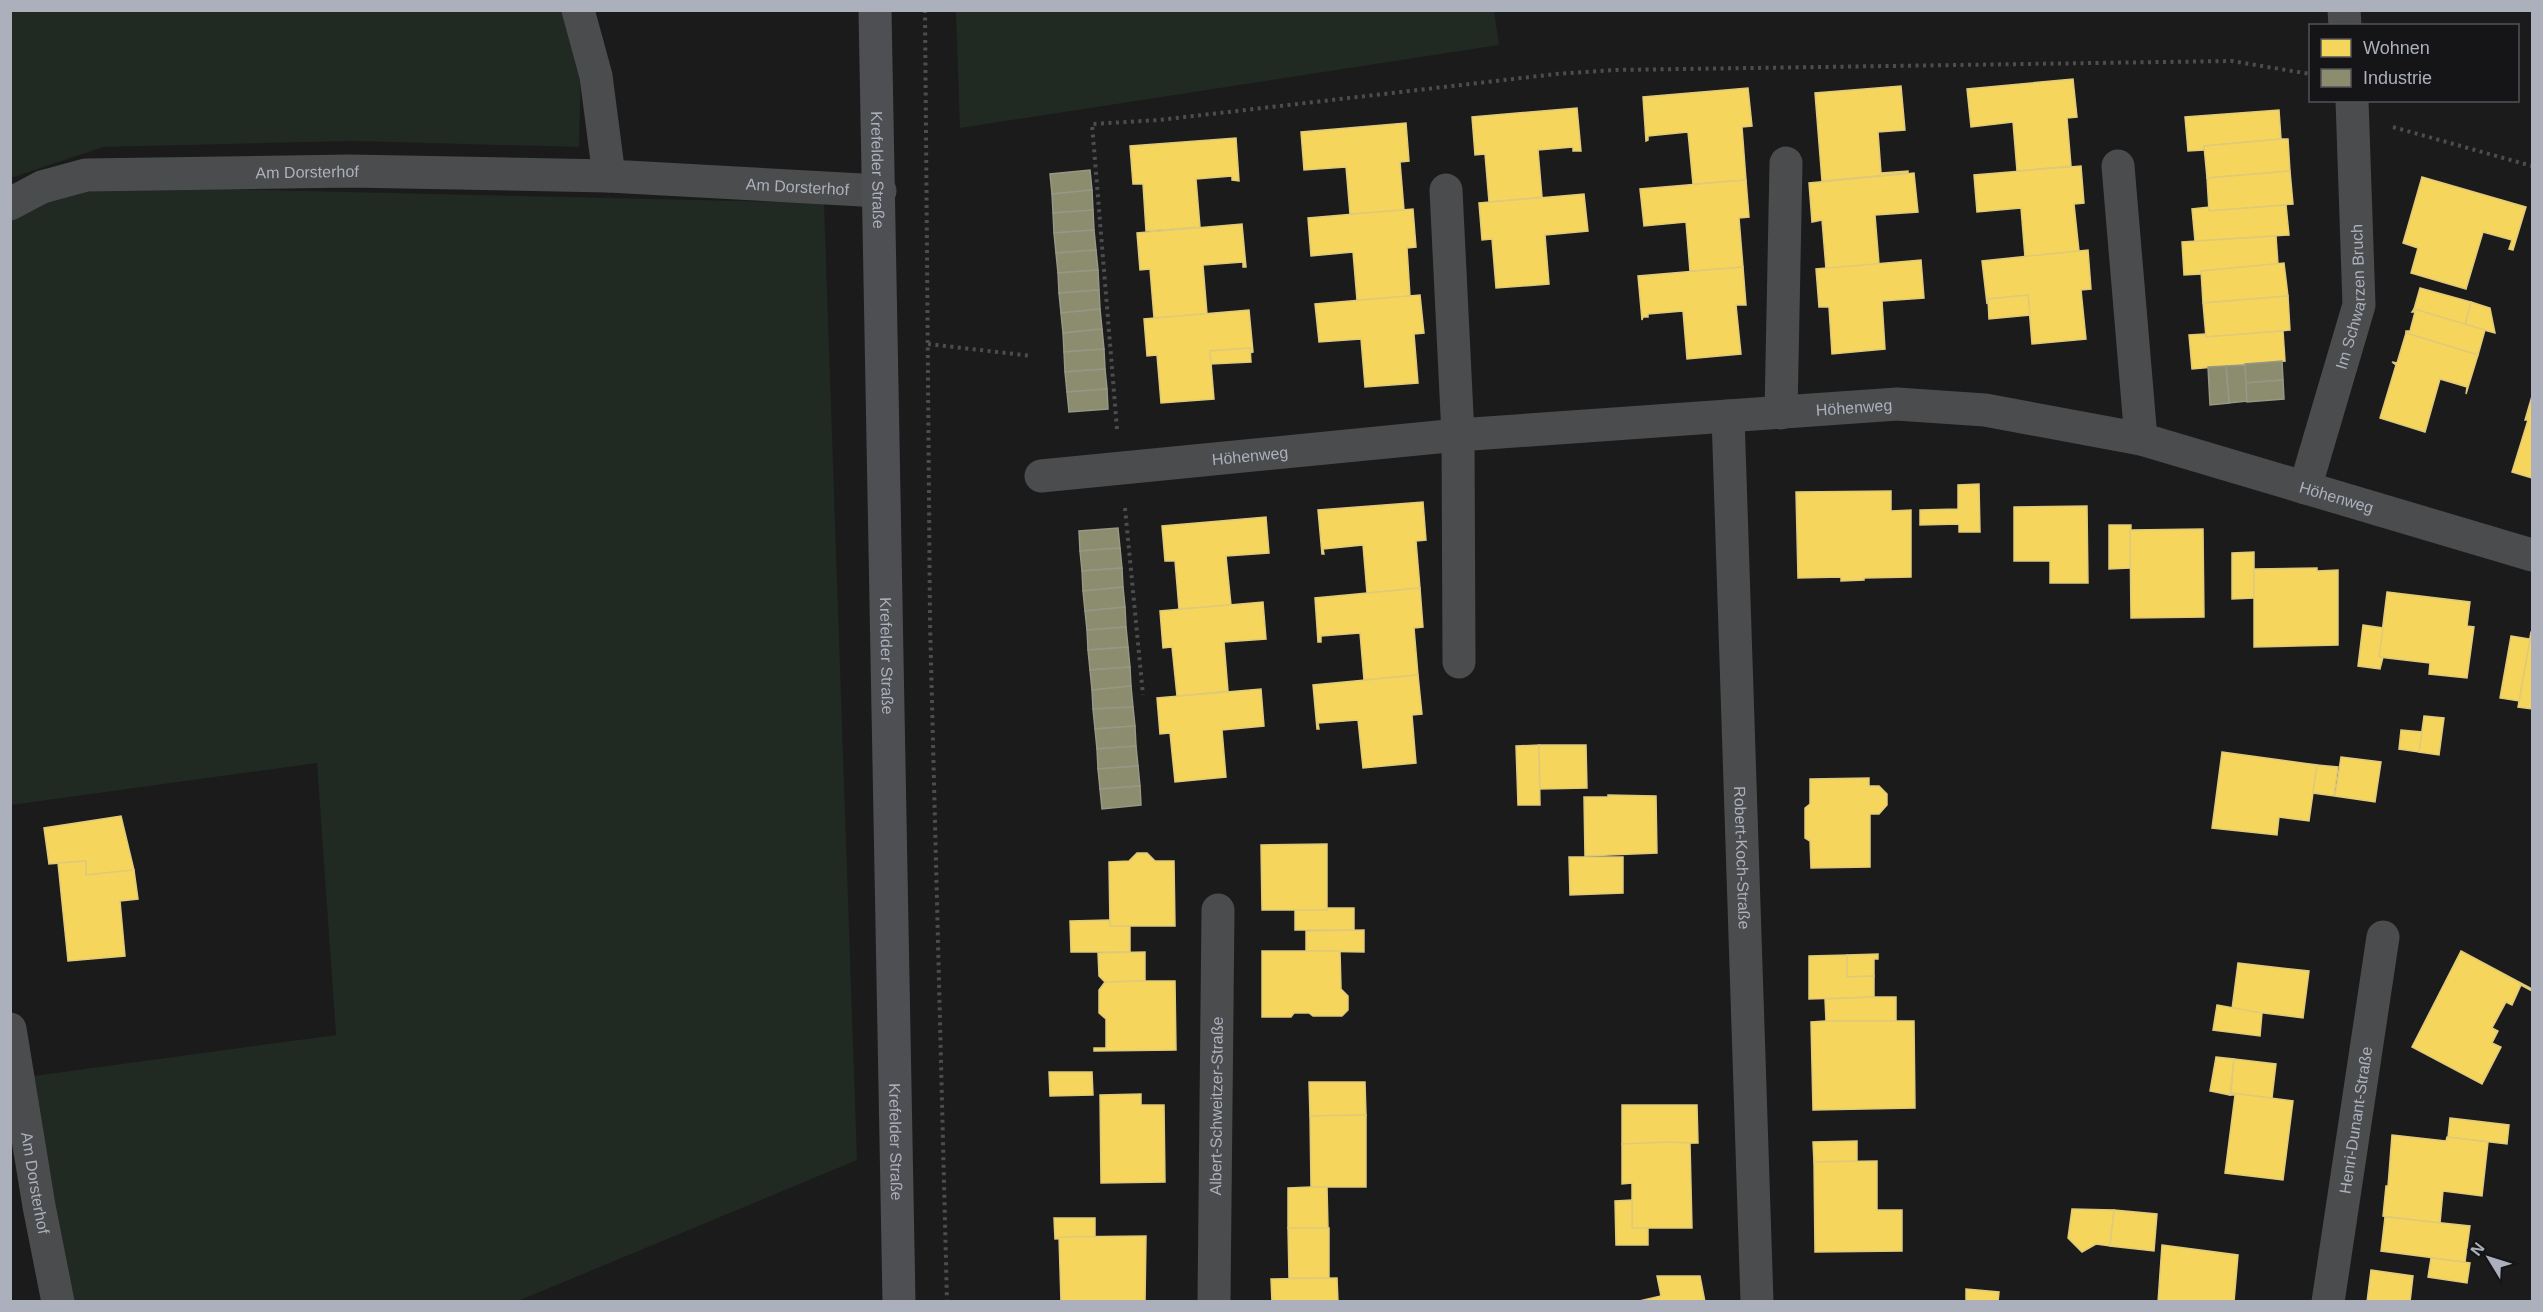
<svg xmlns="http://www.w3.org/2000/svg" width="2543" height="1312" font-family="Arial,sans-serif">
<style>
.green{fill:#202922}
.homes{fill:#f6d55c;stroke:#e0ca79;stroke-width:1.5}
.industry{fill:#8c8c6e;stroke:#969785;stroke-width:1.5}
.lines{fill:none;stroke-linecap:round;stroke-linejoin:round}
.path{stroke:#4c4d50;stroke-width:4;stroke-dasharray:3 4.5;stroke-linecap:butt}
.street{stroke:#4b4c4e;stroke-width:33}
.secondary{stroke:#4e4f53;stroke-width:33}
.labels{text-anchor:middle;stroke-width:6;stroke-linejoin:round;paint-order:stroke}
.street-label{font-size:16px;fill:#acb0bc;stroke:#151517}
</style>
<rect width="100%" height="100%" fill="#1b1b1b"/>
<!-- green -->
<g class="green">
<path d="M 10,11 L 563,11 L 581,72 L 579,147 L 352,141 L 103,147 L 11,178 Z"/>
<path d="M 956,11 L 1494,11 L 1499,45 L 960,128 Z"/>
<path d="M 90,186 L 824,203 L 857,1160 L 518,1301 L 58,1301 L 19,1078 L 336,1035 L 317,763 L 11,805 L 10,209 Z"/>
</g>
<!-- homes -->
<g class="homes">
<path d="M 2073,79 L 2077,117 L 2067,118 L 2071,166 L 2017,171 L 2013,122 L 1971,127 L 1967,89 Z"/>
<path d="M 1901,86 L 1905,130 L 1878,132 L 1881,173 L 1908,171 L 1908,173 L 1822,181 L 1815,93 Z"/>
<path d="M 1748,88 L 1752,126 L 1742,127 L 1746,180 L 1693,184 L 1688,132 L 1648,136 L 1648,140 L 1646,141 L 1643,97 Z"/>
<path d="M 1577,108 L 1581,151 L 1573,151 L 1573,147 L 1538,150 L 1542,197 L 1489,202 L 1485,154 L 1475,155 L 1472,117 Z"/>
<path d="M 2279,110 L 2281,139 L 2204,146 L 2204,150 L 2188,151 L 2185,117 Z"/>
<path d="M 1406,123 L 1409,161 L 1400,162 L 1404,210 L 1350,214 L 1346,167 L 1304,170 L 1301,132 Z"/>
<path d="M 1236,138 L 1239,181 L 1232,180 L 1232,176 L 1196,179 L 1200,227 L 1146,231 L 1143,184 L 1133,184 L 1130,146 Z"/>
<path d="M 2281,139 L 2288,139 L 2290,171 L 2207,178 L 2204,146 Z"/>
<path d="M 2081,166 L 2084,203 L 2074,204 L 2079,251 L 2025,257 L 2021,208 L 1977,212 L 1974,175 Z"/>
<path d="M 2290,171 L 2293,204 L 2209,211 L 2207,178 Z"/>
<path d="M 1914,173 L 1918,212 L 1875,215 L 1879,264 L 1826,269 L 1822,220 L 1812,222 L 1809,183 Z"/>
<path d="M 2422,177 L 2526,207 L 2513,250 L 2509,249 L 2512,240 L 2483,232 L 2466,289 L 2411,273 L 2418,248 L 2403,243 Z"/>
<path d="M 1746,180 L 1749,217 L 1739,218 L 1743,267 L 1690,271 L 1686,222 L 1644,226 L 1640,189 Z"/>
<path d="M 1584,194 L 1588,231 L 1545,235 L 1549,284 L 1496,288 L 1492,239 L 1482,240 L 1479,203 Z"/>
<path d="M 2286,205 L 2289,235 L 2195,241 L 2192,209 L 2209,207 L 2209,211 Z"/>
<path d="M 1413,209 L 1416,247 L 1407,248 L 1410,296 L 1357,300 L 1353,252 L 1311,256 L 1308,218 Z"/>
<path d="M 1242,224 L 1246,267 L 1243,267 L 1243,262 L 1203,265 L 1207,314 L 1154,318 L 1150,269 L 1140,270 L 1137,233 Z"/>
<path d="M 2276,236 L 2278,264 L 2201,271 L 2201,274 L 2184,275 L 2182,242 Z"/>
<path d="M 2088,250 L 2091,289 L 2081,290 L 2086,339 L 2032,344 L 2028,295 L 1988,299 L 1987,304 L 1982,261 Z"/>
<path d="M 1921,260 L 1924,298 L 1882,301 L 1885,349 L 1832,354 L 1829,307 L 1819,307 L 1816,269 Z"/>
<path d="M 2284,263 L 2288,296 L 2203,303 L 2201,271 Z"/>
<path d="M 1743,267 L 1746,305 L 1736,305 L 1741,354 L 1687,359 L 1683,311 L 1648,314 L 1648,317 L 1643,317 L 1642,320 L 1638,276 Z"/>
<path d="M 2420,288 L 2471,302 L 2465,325 L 2414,309 Z"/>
<path d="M 1420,295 L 1424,333 L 1414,334 L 1418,383 L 1365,387 L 1361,339 L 1319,342 L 1315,304 Z"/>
<path d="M 2028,295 L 2030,315 L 1989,319 L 1988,299 Z"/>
<path d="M 2288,296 L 2290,330 L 2206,337 L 2203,303 Z"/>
<path d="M 2471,302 L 2490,308 L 2495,333 L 2465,325 Z"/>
<path d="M 2414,309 L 2485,330 L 2478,355 L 2406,333 L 2406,331 L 2410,331 L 2415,312 L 2412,312 Z"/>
<path d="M 1249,310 L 1253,352 L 1250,353 L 1250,348 L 1210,351 L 1214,399 L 1161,403 L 1157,355 L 1147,356 L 1144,319 Z"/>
<path d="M 2283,331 L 2285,361 L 2192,369 L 2189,335 L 2205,334 L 2206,337 Z"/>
<path d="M 2406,333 L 2478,355 L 2466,394 L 2467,387 L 2440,379 L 2425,432 L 2380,418 L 2396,365 L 2392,362 L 2397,363 Z"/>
<path d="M 1250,348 L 1251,362 L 1211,364 L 1210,351 Z"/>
<path d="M 2532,396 L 2532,478 L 2512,472 L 2528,420 L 2525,420 Z"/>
<path d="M 1979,484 L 1980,532 L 1959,532 L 1959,524 L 1920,525 L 1920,510 L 1958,509 L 1958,485 Z"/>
<path d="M 1891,491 L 1891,511 L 1911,510 L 1911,577 L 1864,578 L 1864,580 L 1841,581 L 1841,577 L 1798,578 L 1796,492 Z"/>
<path d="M 1423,502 L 1426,540 L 1416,541 L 1420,588 L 1367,593 L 1363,545 L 1323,549 L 1324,554 L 1322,554 L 1318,510 Z"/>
<path d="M 2087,506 L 2088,583 L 2050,583 L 2050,561 L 2014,561 L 2014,507 Z"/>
<path d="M 1266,517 L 1269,553 L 1226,556 L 1231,605 L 1179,609 L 1175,561 L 1165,561 L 1162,526 Z"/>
<path d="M 2109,525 L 2131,525 L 2130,568 L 2109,569 Z"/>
<path d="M 2203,529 L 2204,617 L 2131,618 L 2130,530 Z"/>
<path d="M 2254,552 L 2254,598 L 2232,599 L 2232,553 Z"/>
<path d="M 2317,568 L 2317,571 L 2338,570 L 2338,645 L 2254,647 L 2254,569 Z"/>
<path d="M 1420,588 L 1423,627 L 1414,628 L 1418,675 L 1364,680 L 1360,633 L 1321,636 L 1321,642 L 1318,642 L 1315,598 Z"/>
<path d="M 2387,592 L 2470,602 L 2467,626 L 2474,627 L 2467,678 L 2429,674 L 2430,663 L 2379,657 Z"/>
<path d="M 1263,602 L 1266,639 L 1224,642 L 1228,691 L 1177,696 L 1172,647 L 1163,648 L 1160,611 Z"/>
<path d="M 2363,625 L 2383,628 L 2379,657 L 2383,657 L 2380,669 L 2358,666 Z"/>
<path d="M 2531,632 L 2532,632 L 2532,709 L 2518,707 Z"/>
<path d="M 2511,636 L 2530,639 L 2519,701 L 2500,698 Z"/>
<path d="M 1418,675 L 1422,714 L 1412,715 L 1416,763 L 1363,768 L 1358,720 L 1318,723 L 1319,729 L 1317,729 L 1313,685 Z"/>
<path d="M 1261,689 L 1264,726 L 1222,730 L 1226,777 L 1175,782 L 1170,733 L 1160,734 L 1157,698 Z"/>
<path d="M 2424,716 L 2444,718 L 2439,755 L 2419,752 Z"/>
<path d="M 2401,730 L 2422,732 L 2419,752 L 2399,749 Z"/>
<path d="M 1539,745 L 1540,805 L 1518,805 L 1516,746 Z"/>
<path d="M 1539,745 L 1586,745 L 1587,788 L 1540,789 Z"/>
<path d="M 2222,752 L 2317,765 L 2309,821 L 2279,817 L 2277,835 L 2212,828 Z"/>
<path d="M 2341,757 L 2381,762 L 2375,802 L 2335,796 Z"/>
<path d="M 2317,765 L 2338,767 L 2334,796 L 2313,793 Z"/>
<path d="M 1869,778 L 1869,786 L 1879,786 L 1887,794 L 1887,805 L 1879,814 L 1870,814 L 1870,867 L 1811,868 L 1810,841 L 1805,838 L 1805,808 L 1810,804 L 1810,779 Z"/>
<path d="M 1608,795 L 1656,796 L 1657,853 L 1585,856 L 1584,797 L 1608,797 Z"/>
<path d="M 121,816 L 134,870 L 86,875 L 86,861 L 49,864 L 44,828 Z"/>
<path d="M 1327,844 L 1327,910 L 1262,910 L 1261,845 Z"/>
<path d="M 1137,853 L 1147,853 L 1155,861 L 1174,861 L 1175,926 L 1110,926 L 1109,862 L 1129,861 Z"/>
<path d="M 1569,857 L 1623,857 L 1623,893 L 1570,895 Z"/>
<path d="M 86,861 L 86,875 L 134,870 L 138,899 L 120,901 L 125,956 L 68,961 L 58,863 Z"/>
<path d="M 1327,908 L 1354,908 L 1354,930 L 1295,930 L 1295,910 L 1327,910 Z"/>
<path d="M 1110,920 L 1110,926 L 1130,926 L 1130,952 L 1071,952 L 1070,921 Z"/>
<path d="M 1364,930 L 1364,952 L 1306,951 L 1306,931 Z"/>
<path d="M 1262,951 L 1340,951 L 1341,989 L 1348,996 L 1348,1010 L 1342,1016 L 1313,1016 L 1309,1013 L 1294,1013 L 1291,1017 L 1262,1017 Z"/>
<path d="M 2461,951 L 2532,989 L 2532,991 L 2521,985 L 2512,1005 L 2506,1002 L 2492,1028 L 2498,1031 L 2492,1043 L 2501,1047 L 2482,1084 L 2412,1047 Z"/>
<path d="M 1145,952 L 1145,981 L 1105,982 L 1099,976 L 1098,953 Z"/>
<path d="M 1878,954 L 1878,959 L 1874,959 L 1874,976 L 1847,977 L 1847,955 Z"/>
<path d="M 1847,955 L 1847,977 L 1874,976 L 1874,997 L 1809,999 L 1809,956 Z"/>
<path d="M 2238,963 L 2309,971 L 2303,1018 L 2232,1009 Z"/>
<path d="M 1145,981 L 1175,981 L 1176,1050 L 1094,1051 L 1094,1048 L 1106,1048 L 1106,1019 L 1099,1013 L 1099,990 L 1105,982 Z"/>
<path d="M 1874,997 L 1896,997 L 1896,1021 L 1826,1021 L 1825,999 Z"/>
<path d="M 2217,1005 L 2262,1013 L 2260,1036 L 2213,1030 Z"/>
<path d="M 1826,1021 L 1914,1021 L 1915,1108 L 1813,1110 L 1811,1022 Z"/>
<path d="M 2216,1057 L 2234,1059 L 2230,1095 L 2210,1091 Z"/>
<path d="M 2234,1059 L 2276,1064 L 2272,1098 L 2231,1093 Z"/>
<path d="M 1049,1072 L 1092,1072 L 1093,1095 L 1050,1096 Z"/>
<path d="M 1309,1082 L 1365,1082 L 1366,1115 L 1310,1116 Z"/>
<path d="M 2231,1093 L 2293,1101 L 2283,1180 L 2225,1173 L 2235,1095 L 2230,1095 Z"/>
<path d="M 1141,1094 L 1141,1105 L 1164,1105 L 1165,1182 L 1101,1183 L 1100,1095 Z"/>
<path d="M 1622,1105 L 1697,1105 L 1698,1143 L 1622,1144 Z"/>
<path d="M 1366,1115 L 1366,1187 L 1311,1187 L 1310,1116 Z"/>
<path d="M 2450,1118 L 2509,1125 L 2507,1144 L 2448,1137 Z"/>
<path d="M 2392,1135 L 2446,1141 L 2447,1137 L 2488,1142 L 2482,1196 L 2443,1191 L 2440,1223 L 2383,1216 L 2386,1186 L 2388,1186 Z"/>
<path d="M 1857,1141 L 1857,1161 L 1814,1162 L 1813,1142 Z"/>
<path d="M 1669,1142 L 1690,1143 L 1692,1228 L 1632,1228 L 1632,1183 L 1622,1184 L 1622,1144 Z"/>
<path d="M 1877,1161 L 1877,1210 L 1902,1210 L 1902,1251 L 1815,1252 L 1814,1162 Z"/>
<path d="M 1311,1187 L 1327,1187 L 1328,1228 L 1288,1228 L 1288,1188 Z"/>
<path d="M 1632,1200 L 1632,1228 L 1648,1228 L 1648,1245 L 1616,1245 L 1615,1201 Z"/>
<path d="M 2072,1209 L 2114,1210 L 2110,1246 L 2096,1244 L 2082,1252 L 2068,1238 Z"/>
<path d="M 2114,1210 L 2157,1214 L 2154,1251 L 2110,1246 Z"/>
<path d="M 2385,1217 L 2470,1226 L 2465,1262 L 2381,1251 Z"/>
<path d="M 1054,1218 L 1095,1218 L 1095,1237 L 1055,1239 Z"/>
<path d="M 1288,1228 L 1329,1228 L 1329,1278 L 1289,1278 Z"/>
<path d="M 1146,1236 L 1145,1302 L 1061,1302 L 1059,1237 Z"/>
<path d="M 2162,1245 L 2238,1255 L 2234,1302 L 2158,1302 Z"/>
<path d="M 2431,1258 L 2470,1263 L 2467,1283 L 2428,1277 Z"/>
<path d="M 2371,1270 L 2413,1276 L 2410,1302 L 2367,1302 Z"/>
<path d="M 1657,1276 L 1700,1276 L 1705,1302 L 1635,1302 L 1661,1296 Z"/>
<path d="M 1337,1278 L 1338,1302 L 1272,1302 L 1271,1279 Z"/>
<path d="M 1966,1289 L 1999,1292 L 1998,1302 L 1966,1302 Z"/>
</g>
<!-- industry -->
<g class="industry">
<path d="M 1090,170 L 1092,190 L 1052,194 L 1050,174 Z"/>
<path d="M 1092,190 L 1093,210 L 1053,213 L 1052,194 Z"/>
<path d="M 1093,210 L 1094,230 L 1054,233 L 1053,213 Z"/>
<path d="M 1094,230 L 1096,250 L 1056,253 L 1054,233 Z"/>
<path d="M 1096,250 L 1098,270 L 1058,273 L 1056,253 Z"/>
<path d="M 1098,270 L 1099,290 L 1059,293 L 1058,273 Z"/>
<path d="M 1099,290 L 1100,309 L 1061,313 L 1059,293 Z"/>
<path d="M 1100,309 L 1102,329 L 1063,333 L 1061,313 Z"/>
<path d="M 1102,329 L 1104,349 L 1064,352 L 1063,333 Z"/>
<path d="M 1104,349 L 1105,369 L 1065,372 L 1064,352 Z"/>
<path d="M 2282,361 L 2283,380 L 2246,383 L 2245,364 Z"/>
<path d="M 2245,365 L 2247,401 L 2229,403 L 2226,366 Z"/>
<path d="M 2226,366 L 2229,403 L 2210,405 L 2208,367 Z"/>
<path d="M 1105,369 L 1107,389 L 1067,392 L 1065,372 Z"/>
<path d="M 2283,380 L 2284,399 L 2247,402 L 2246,383 Z"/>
<path d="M 1107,389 L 1108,409 L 1069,412 L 1067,392 Z"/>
<path d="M 1118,528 L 1120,548 L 1080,551 L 1079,531 Z"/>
<path d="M 1120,548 L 1122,568 L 1082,571 L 1080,551 Z"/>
<path d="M 1122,568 L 1123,587 L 1083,591 L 1082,571 Z"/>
<path d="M 1123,587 L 1125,607 L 1085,611 L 1083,591 Z"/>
<path d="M 1125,607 L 1126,627 L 1087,630 L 1085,611 Z"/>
<path d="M 1126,627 L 1128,647 L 1088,650 L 1087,630 Z"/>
<path d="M 1128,647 L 1130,667 L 1090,670 L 1088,650 Z"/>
<path d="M 1130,667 L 1131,686 L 1092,690 L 1090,670 Z"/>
<path d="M 1131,686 L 1133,707 L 1093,709 L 1092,690 Z"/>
<path d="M 1133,707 L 1135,726 L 1095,729 L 1093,709 Z"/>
<path d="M 1135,726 L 1136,746 L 1097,749 L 1095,729 Z"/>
<path d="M 1136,746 L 1138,766 L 1098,769 L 1097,749 Z"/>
<path d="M 1138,766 L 1140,786 L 1100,789 L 1098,769 Z"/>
<path d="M 1140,786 L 1141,805 L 1102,809 L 1100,789 Z"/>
</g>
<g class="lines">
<!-- path -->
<g class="path">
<path d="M 925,10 L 930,622 L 947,1302"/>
<path d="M 2393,127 L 2532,166"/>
<path d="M 928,344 L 1032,356"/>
<path d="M 1117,429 L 1092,124 L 1159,120 L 1556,74 L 1614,70 L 2232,61 L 2310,74"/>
<path d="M 1125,508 L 1143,695"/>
</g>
<!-- street -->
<g class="street">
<path id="s1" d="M 578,10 L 596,76 L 609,176 L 880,191"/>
<path d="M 2344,10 L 2345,26"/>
<path d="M 2118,166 L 2141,439"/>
<path d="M 1446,190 L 1458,435 L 1459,662"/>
<path id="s2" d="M 10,204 L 42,187 L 86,175 L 350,171 L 609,176"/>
<path d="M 1781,413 L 1786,163"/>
<path id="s3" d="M 1728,416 L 1757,1302"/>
<path id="s4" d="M 1041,476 L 1458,435 L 1897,404 L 1985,410 L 2141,439 L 2532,555"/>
<path id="s5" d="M 2305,488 L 2359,305 L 2352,100"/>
<path id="s6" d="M 10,1029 L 39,1206 L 58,1302"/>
<path id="s7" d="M 1214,1302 L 1218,910"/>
<path id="s8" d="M 2328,1302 L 2383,937"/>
</g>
<!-- secondary -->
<path class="secondary" id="s9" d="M 875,10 L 899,1302"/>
</g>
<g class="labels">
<!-- street labels -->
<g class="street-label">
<text dy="6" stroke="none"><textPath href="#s9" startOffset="160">Krefelder Straße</textPath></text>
<text dy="6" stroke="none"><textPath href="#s2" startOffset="303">Am Dorsterhof</textPath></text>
<text dy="6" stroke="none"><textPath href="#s1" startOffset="358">Am Dorsterhof</textPath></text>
<text dy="6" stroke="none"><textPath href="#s5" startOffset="198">Im Schwarzen Bruch</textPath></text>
<text dy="6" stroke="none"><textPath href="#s4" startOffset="816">Höhenweg</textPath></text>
<text dy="6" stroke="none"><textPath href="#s4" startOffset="210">Höhenweg</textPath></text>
<text dy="6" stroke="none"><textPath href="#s4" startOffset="1310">Höhenweg</textPath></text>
<text dy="6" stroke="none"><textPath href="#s9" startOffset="646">Krefelder Straße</textPath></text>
<text dy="6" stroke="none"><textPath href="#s3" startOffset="442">Robert-Koch-Straße</textPath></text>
<text dy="6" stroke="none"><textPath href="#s7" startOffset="196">Albert-Schweitzer-Straße</textPath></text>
<text dy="6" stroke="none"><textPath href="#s8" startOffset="184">Henri-Dunant-Straße</textPath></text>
<text dy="6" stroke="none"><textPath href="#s9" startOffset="1132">Krefelder Straße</textPath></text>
<text dy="6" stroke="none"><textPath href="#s6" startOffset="156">Am Dorsterhof</textPath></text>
</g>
</g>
<!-- border -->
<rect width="2543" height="1312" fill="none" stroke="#acb0bc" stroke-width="24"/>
<!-- legend -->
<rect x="2309" y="24" width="210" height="78" fill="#151517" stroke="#515359" stroke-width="1.5"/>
<rect x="2321" y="39" width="30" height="18" fill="#f6d55c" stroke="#515359" stroke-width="1.5"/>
<text x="2363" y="54" font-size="18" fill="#acb0bc">Wohnen</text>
<rect x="2321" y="69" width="30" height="18" fill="#8c8c6e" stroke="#515359" stroke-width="1.5"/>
<text x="2363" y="84" font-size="18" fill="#acb0bc">Industrie</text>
<!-- north arrow -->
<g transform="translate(2489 1258) rotate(308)" stroke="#151517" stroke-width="4.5" paint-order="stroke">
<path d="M0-4.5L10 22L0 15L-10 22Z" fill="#acb0bc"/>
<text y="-9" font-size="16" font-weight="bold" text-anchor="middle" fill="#acb0bc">N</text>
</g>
</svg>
